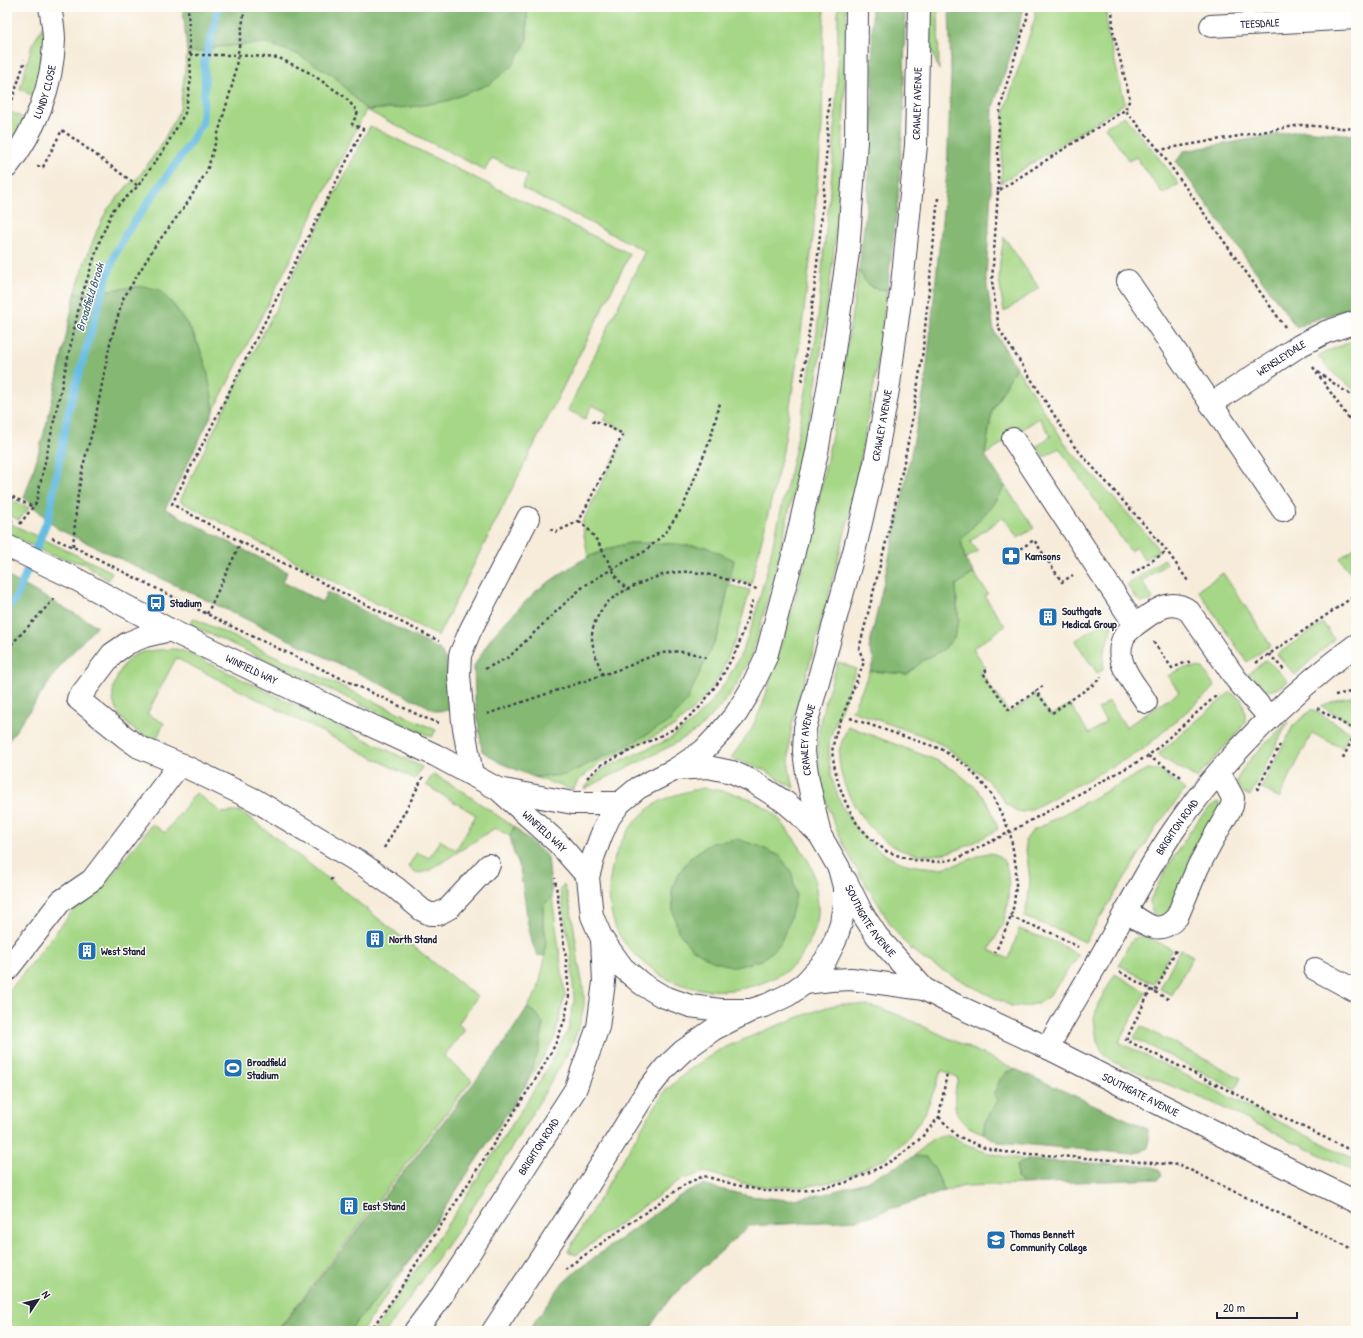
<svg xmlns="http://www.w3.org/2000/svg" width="1363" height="1338" font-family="'Patrick Hand',sans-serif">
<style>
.green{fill:#a6d786;stroke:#647c60;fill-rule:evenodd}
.forest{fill:#84b873;stroke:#536d57}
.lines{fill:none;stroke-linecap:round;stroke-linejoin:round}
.stream{stroke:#66bce3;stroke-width:8}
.minor-casing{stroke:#424053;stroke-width:24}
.major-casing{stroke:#424053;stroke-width:24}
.path{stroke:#424053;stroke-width:2.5;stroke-dasharray:3 3;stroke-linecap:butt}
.minor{stroke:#fff;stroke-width:22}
.major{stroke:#fff;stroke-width:22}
.labels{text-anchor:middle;stroke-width:3;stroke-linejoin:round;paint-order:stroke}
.street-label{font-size:11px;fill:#22223b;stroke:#fdfcf7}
.poi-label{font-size:11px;font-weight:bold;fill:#22223b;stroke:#fdfcf7;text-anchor:start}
.water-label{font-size:12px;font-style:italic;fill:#3a5876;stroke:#fdfcf7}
</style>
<rect width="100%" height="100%" fill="#fdfcf7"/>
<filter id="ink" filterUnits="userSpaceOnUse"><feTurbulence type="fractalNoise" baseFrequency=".025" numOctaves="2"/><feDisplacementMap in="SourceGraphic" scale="8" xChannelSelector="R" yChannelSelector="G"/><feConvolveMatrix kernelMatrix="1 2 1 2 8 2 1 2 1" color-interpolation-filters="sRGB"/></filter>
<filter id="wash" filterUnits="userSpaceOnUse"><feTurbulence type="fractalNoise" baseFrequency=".012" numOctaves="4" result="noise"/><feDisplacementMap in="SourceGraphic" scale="16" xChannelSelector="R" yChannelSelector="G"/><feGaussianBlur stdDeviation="0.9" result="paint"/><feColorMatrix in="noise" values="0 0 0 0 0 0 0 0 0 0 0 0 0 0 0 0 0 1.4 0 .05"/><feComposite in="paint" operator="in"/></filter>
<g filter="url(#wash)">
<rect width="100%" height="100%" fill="#f7ecda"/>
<!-- green -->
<g class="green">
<path d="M 527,7 L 824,7 L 822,126 L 813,237 L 800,342 L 783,451 L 751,584 L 730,578 L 734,560 L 720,554 L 630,543 L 611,548 L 588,557 L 582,523 L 627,432 L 604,420 L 608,413 L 592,405 L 585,419 L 568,410 L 645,251 L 522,188 L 528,175 L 492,158 L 485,170 L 366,110 L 214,410 C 209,383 206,356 192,332 C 187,322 179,313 173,304 L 75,294 L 85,262 L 96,233 L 107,210 L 129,184 L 138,178 L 160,147 L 180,109 L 187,53 L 197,52 L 217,47 L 266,43 L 297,54 L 334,76 L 366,110 L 411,107 L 447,101 L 527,41 Z"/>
<path d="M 838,7 L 846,7 L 847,24 L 842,163 L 833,259 L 823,336 L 813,404 L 775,574 L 752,655 L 737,684 L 720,707 L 699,729 L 671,746 L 584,789 L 586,786 L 604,768 L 670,739 L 692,722 L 713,700 L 728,678 L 742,652 L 754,619 L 767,570 L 795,451 L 817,332 L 823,259 L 833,162 L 837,81 Z"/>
<path d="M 930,7 L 938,7 L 939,70 L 930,45 Z"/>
<path d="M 1035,7 L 1106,7 L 1107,30 L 1125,103 L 1115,110 L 1001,183 L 1004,113 L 1035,18 Z"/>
<path d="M 45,23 L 46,39 L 35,97 L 20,89 L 32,45 Z"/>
<path d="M 11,112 L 25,119 L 7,149 L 7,119 Z"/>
<path d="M 1124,116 L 1155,153 L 1179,184 L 1163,194 L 1136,157 L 1129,161 L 1105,127 Z"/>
<path d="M 370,126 L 630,254 L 438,636 L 180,501 L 222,413 Z"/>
<path d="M 1004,237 L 1039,288 L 1004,312 L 999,280 L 1000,261 Z"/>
<path d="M 859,270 L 865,281 L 873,288 L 887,290 L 876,373 L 853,501 L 822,621 L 793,720 L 789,743 L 789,768 L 794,788 L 764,770 L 731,758 L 751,730 L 763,704 L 794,603 L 816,511 L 834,426 Z"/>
<path d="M 1356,340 L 1356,391 L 1334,374 L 1318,356 L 1337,347 Z"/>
<path d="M 1016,367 L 1068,448 L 1151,539 L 1159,551 L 1144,560 L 1136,547 L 1130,551 L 1059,448 L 1044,457 L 1037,446 L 1051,436 L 1039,418 L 985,455 L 992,411 Z"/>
<path d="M 1005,486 L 1034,528 L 1018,538 L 1003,517 L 970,541 L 978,551 L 965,559 L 961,540 L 991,507 Z"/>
<path d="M 7,498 L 29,508 L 19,520 L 7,514 Z"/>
<path d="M 7,522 L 112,572 L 108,580 L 85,564 L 50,555 L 19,539 L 7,529 Z"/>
<path d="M 1356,547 L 1356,582 L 1340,558 Z"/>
<path d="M 1164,559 L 1167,564 L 1142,581 L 1153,599 L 1150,601 L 1141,602 L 1136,598 L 1127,585 Z"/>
<path d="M 974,573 L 988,594 L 985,597 L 1005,626 L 973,648 L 985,667 L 980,672 L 1009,713 L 1036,695 L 1051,716 L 1070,704 L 1089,734 L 1106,721 L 1098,709 L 1109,701 L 1126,727 L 1179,692 L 1168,676 C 1181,668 1188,666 1203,668 L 1215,687 L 1141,751 L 1032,809 L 1023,812 L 1015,810 L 1006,804 L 999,793 L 983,776 L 946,747 L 926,737 L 852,711 L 870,671 L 907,674 L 924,660 L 944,649 L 959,620 L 957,604 L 956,585 Z"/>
<path d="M 1223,573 L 1271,645 L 1247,662 L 1198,590 Z"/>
<path d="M 728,585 L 750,590 L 736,639 L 718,679 L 698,705 L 675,726 L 600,763 L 578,781 L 573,790 L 534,777 L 565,775 L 632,743 L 690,693 L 719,632 Z"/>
<path d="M 193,618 L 436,730 L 432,737 L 191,625 Z"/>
<path d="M 1109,618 L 1113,622 L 1104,652 L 1103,670 L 1097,673 L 1075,641 Z"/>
<path d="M 1323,623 L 1334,639 L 1295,675 L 1277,654 Z"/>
<path d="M 176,649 L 186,652 L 422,767 L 415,779 L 176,658 L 147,714 L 164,723 L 156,740 C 149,737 140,734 133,729 C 116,716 107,699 117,678 C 120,670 125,661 133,656 C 146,649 162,650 176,649 Z"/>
<path d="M 1267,660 L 1288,681 C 1272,694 1261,695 1246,679 L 1250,672 Z"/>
<path d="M 838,662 L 856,669 C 850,684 845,699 839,714 C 835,725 829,737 829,749 C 827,792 857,845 898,861 C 906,865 916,866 925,867 C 930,867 935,869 940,868 C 948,867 959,864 966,861 C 977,857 989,848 1000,857 C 1014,867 1008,910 1003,924 C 999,933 993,941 989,950 L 1009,959 L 1019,929 L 1057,943 L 1079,955 L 1049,996 L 1039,1003 L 1023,1007 L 1011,1006 C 992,997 973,987 955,977 C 938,968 920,959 907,945 C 896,934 887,919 879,905 C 847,857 815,798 818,738 C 819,715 831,685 838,662 Z"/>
<path d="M 1230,692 L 1242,700 L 1245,712 L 1245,723 L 1239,731 L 1197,778 L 1157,755 Z"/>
<path d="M 1351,697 L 1356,697 L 1356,726 L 1321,706 L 1339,699 Z"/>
<path d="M 1312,709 L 1350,732 L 1342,748 L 1312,733 L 1279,798 L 1261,788 L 1293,726 Z"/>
<path d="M 1288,722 L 1250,796 C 1244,793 1237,790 1237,781 C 1238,767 1277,733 1288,722 Z"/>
<path d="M 848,726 L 936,760 L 957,772 L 977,789 L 990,807 L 998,829 C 976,842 956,854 931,855 C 921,855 910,854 901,850 C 868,836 839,791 839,755 C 839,746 845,735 848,726 Z"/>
<path d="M 1147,769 L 1160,770 L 1185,790 L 1157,826 L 1085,942 L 1059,930 L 1024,917 L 1028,900 L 1030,880 L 1025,841 L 1032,831 Z"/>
<path d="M 433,774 L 459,789 L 514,827 L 510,836 L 495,828 L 430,870 C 420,874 416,874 408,867 L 417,852 L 429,858 L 440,840 L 456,850 L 476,815 L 426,785 Z"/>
<path d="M 703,788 C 729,791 755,797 775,815 C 781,820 785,827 789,832 C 798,844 806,855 812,868 C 814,875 819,905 818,913 C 818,919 816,926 814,932 C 812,937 809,942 807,946 C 803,954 797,964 789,969 C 752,995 700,998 660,975 C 655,972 650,967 645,963 C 632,953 621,941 615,926 C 599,881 617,828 657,803 C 671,795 688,791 703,788 ZM 711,843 L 678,931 L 673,910 L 672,891 L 678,874 L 692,856 Z"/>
<path d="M 196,793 L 222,813 L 241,811 L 330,880 L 477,997 L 458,1024 L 465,1030 L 444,1056 L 472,1080 L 277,1331 L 11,1331 L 7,1328 L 7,994 L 75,908 L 101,889 L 152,824 L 165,833 Z"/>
<path d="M 1218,802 L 1220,804 L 1221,809 L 1173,907 L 1165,914 L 1159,916 L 1153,913 L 1149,902 C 1159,882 1199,808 1218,802 Z"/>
<path d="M 564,885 C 573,910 575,938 579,965 C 581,977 585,991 584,1004 C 580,1038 559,1068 542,1097 C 495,1178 441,1255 386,1331 L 374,1331 L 460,1206 L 543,1076 L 568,1030 L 574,1002 L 571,954 L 560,889 Z"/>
<path d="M 552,897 L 565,995 L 554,1040 L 524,1088 L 538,1053 L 537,1014 L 527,1008 L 538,990 L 544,963 L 546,937 L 543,921 L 543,906 Z"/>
<path d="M 1140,936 L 1147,937 L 1172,949 L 1153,984 L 1119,965 L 1129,944 L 1133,939 Z"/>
<path d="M 1180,949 L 1193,956 L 1172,995 L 1160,989 Z"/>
<path d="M 1115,974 L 1146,992 L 1119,1042 L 1356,1160 L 1356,1172 L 1211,1102 L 1113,1062 L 1102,1052 L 1097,1041 L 1094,1018 L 1098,1004 Z"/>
<path d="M 841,1004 C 866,1004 878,1007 901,1016 L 1015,1069 L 1006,1072 L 999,1100 L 985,1122 L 983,1133 C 953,1123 951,1105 958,1078 L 942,1070 L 925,1113 L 909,1137 L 887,1157 L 842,1180 L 803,1187 L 767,1187 L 747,1184 L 705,1172 L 680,1180 L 576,1255 L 568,1251 L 644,1124 L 665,1091 L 690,1069 L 719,1050 L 766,1030 L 804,1015 L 827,1007 Z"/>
<path d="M 1141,1026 L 1241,1078 L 1235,1089 L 1134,1038 Z"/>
<path d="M 944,1135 C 954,1136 962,1143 972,1147 C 990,1155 1009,1157 1028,1160 L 1017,1165 L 1017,1178 L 1022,1184 L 965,1186 L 945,1191 L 933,1166 L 914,1156 C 923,1147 931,1137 944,1135 Z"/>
<path d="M 413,1256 L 362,1331 L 349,1331 Z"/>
</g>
<!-- forest -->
<g class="forest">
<path d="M 183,7 L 527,7 L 527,41 L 513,65 L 490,84 L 447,101 L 411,107 L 366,110 L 334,76 L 297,54 L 266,43 L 217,47 L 197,52 L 187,53 Z"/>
<path d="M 872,7 L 905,7 L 904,105 L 898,199 L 887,290 L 873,288 L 865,281 L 859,270 L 868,190 L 873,92 Z"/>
<path d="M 949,7 L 1023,7 L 1017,36 L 993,107 L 991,192 L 986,279 L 994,331 L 1016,367 L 992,411 L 985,455 L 1005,486 L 991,507 L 961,540 L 965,559 L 974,573 L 956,585 L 957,604 L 959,620 L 954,638 L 944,649 L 924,660 L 907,674 L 870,671 L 874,660 L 869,648 L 899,513 L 925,385 L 947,172 L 951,73 Z"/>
<path d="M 1303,130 L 1356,135 L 1356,306 L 1311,321 L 1297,328 L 1176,162 L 1184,151 Z"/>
<path d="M 144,286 L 159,290 L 173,304 L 192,332 L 200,349 L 207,369 L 214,410 L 165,509 L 287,572 L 283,582 L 322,602 L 327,592 L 440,650 L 447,662 L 451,710 L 436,711 L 423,704 L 58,529 L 24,498 C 48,432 60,363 75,294 Z"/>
<path d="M 630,543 L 665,543 L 706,547 L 734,560 L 719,632 L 686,702 L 669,722 L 632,743 L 565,775 L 534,777 L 500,763 L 482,751 L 475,700 L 474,666 L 491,638 L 510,617 L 536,591 L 575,564 L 588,557 L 611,548 Z"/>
<path d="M 7,576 L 97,626 L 64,661 L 7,743 Z"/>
<path d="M 514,827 L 548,857 L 552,897 L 543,906 L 543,921 L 546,937 L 545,956 L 537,955 L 532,942 L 527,920 L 526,908 L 520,868 L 513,851 L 510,836 Z"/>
<path d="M 737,839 L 759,846 L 780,856 L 792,873 L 796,896 L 790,919 L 780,944 L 762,960 L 735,967 L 712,961 L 690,947 L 678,931 L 673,910 L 672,891 L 678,874 L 692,856 L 711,843 Z"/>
<path d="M 527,1008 L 537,1014 L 544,1025 L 538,1053 L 524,1088 L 413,1256 L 349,1331 L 278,1331 L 499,1051 Z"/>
<path d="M 1015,1069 L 1146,1128 L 1149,1138 L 1148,1148 L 1133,1154 L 998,1142 L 983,1133 L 985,1122 L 998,1100 L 994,1095 C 999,1081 1000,1074 1015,1069 Z"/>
<path d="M 914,1156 L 926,1157 L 933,1166 L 945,1191 L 858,1220 L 749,1226 L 671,1297 L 647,1331 L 528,1331 L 561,1285 L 577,1270 L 681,1195 L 702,1185 L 750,1196 L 787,1200 L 824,1194 L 862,1183 L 897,1166 Z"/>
<path d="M 1028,1160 L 1149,1166 L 1160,1171 L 1162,1176 L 1159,1179 L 1022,1184 L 1017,1178 L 1017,1165 Z"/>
</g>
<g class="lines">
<!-- stream -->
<path class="stream" d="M 7,608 L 16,598 L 49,516 L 68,412 L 106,280 L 115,255 L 125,235 L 191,142 L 202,123 L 205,83 L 204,63 L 215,24 L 218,7"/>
</g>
</g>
<g filter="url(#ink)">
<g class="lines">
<!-- minor casing -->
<g class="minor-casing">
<g id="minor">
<path id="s1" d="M 1211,26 L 1356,18"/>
<path id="s2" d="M 7,167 C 35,132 53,85 54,40 C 54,30 52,18 50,7"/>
<path d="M 1128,281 L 1283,510"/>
<path id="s3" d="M 1211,404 L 1299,346 L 1326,332 L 1356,322"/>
<path d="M 1013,439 L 1135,625 C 1153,613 1169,596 1189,611 L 1236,679 L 1270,718"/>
<path id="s4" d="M 7,546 L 74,578 L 170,630 L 301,693 L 435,755 L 498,789 L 558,843 L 588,877"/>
<path d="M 1135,625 C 1131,629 1125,633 1123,639 C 1113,662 1134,683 1146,702"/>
<path d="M 180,764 L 255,800 L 362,864 L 396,888 L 422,910 L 430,914 L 438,914 L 449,908 L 489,865"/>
<path d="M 472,775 L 463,722 L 459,675 L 460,655 L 470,631 L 528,518"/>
<path d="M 498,789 L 573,803 L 620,803"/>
<path d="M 1126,911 C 1145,923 1158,938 1177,917 L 1198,867 L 1213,839 L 1232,806 L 1233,798 L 1219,772"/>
<path d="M 1315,969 L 1356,991"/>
<path d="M 7,970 L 61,901 L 92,880 L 180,764 L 139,747 L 125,737 L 78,699 L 112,654 L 128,643 L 145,636 L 170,630"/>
</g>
</g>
<!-- major casing -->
<g class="major-casing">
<g id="major">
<path d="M 708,767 L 732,772 L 750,780 L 785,802 L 798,813 L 820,835 L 839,868 L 844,887 L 844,904 L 841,923 L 835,941 L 825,961 L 805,983 L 788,995 L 767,1005 L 751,1010 L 720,1010 L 690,1006 L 662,996 L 642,984 L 623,968 L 602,939 L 592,916 L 588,877 L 594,855 L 601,836 L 609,818 L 620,803 L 638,788 L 676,769 Z"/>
<path d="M 676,769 L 703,751 L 720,733 L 736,714 L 750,691 L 766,657 L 793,556 L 817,452 L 831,372 L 848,252 L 856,141 L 857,7"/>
<path id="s5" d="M 820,835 L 808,780 L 804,752 L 805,728 L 854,552 L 875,463 L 889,384 L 902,285 L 916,145 L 919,7"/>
<path id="s6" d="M 846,881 L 862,913 L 877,936 L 924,989 L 949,1002 L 1048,1048 L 1289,1169 L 1356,1202"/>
<path d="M 805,983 L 831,980 L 851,979 L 924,989"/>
<path id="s7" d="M 1048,1048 C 1064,1017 1083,988 1100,958 C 1124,916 1146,870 1174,830 C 1221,761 1289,694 1356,645"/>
<path id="s8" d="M 415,1331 L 442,1295 L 575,1090 L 598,1027 L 604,982 L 602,939"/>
<path d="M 493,1331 L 586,1189 L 646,1092 L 665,1068 L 683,1051 L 714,1029 L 748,1012"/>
</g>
</g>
<!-- path -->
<g class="path">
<path d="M 1112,7 L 1113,31 L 1130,99 L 1125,110"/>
<path d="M 190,55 L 238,55 L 279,58 L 310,73 L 345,97 L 358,112 L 352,124 L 363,129 L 172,504 L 241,542"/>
<path d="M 7,111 L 12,101 L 25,60"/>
<path d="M 1159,150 L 1125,110 L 998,191 L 992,281 L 999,329 L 1074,446 L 1149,530 L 1167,551 L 1188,581"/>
<path d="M 37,166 L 43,167 L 62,130 L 138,186"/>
<path d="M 998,191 L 998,144 L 1000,110 L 1006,86 L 1027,18 L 1028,7"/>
<path d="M 938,198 L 922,358 L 910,433 L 894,510 L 859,649 L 864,662 L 835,735 L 832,752 L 835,769 L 839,785 L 846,803 L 857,824 L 870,838 L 886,851 L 902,857 L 919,861 L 937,862 L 956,859 L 1010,832 L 1148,756 L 1218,694"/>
<path d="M 1285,327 L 1159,150 L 1301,125 L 1356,129"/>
<path d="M 1313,367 L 1356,429"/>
<path d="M 1318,372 L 1356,399"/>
<path d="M 802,381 C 816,286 826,191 829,95"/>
<path d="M 7,494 L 33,507"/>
<path d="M 7,518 L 13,521"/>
<path d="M 579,521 L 589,530 L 598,542 L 617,578 L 627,590"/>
<path d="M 20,524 L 36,503 L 81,298 L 100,240 L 113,210 L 138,186 L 165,148 L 185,113 L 191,79 L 188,7"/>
<path d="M 550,529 L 556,532 L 579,521 L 623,434 L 594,420 L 593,423"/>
<path d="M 52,538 L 78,549 L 235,628 L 425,718 L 439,723"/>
<path d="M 73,546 L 77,500 L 83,466 L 94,425 L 110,343 L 123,299 L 155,246 L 186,205 L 207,171 L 234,79 L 245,7"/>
<path d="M 1015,552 L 1034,540 L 1062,582 L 1073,575"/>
<path d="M 1132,574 L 1167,551"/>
<path d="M 207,614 L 241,542 L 439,641"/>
<path d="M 1153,643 L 1154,643 L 1172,668 L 1187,662 L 1193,662"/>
<path d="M 7,649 L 56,597"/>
<path d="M 1269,654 L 1285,671"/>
<path d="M 1256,663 L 1356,595"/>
<path d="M 485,669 L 509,657 L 563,605 L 584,586 L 612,569 L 644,552 L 664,534 L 683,507 L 710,440 L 720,403"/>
<path d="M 987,670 L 983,673 L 1009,710 L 1036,691"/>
<path d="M 603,675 C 598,663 592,649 592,636 C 592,625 599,612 607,603 C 618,591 662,572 679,572 C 706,570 732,582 757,589"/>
<path d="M 1043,686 L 1036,691 L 1052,713 L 1094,684 L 1101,677"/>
<path d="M 1335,695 L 1356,691"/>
<path d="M 1317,708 L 1356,731"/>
<path d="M 487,714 L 629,666 C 659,652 674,646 707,658"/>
<path d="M 850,718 L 941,749 L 967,766 L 982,783 L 992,795 L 1010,832 L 1016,867 L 1016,885 L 1014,904 L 1011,917 L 995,953"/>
<path d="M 1148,756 L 1183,778"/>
<path d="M 1343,758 L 1356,732"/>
<path d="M 587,778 L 601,765 L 676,728 L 700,707 L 720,680 L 738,647 L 753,600"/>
<path d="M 1257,790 L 1280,745"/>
<path d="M 384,848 L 407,808 L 423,777"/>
<path d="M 330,880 L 335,877"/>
<path d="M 1011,917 L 1056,935 L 1078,947"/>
<path d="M 1120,972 L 1155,992 L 1177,948"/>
<path d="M 1151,989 L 1126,1040 L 1356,1153"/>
<path d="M 1155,992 L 1170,1000"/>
<path d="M 939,1117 L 957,1136 L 985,1148 L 1004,1152 L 1180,1165 L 1356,1251"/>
<path d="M 565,1269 L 687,1183 L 704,1176 L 736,1185 L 765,1191 L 802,1191 L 845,1183 L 883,1166 L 902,1154 L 921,1138 L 939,1117 L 947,1073"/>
<path d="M 370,1331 L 396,1295 L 540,1072 L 555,1045 L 565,1019 L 569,997 L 566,959 L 555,878"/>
</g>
<!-- minor -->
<use href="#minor" class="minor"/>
<!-- major -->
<use href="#major" class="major"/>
</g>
</g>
<!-- icons -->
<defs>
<g id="pharmacy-square" transform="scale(1)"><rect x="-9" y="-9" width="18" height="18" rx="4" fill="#1f6fb2" stroke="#fdfcf7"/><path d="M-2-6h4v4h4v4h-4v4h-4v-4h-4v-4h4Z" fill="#fff"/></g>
<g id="bus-square" transform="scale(1)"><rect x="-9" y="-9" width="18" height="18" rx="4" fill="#1f6fb2" stroke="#fdfcf7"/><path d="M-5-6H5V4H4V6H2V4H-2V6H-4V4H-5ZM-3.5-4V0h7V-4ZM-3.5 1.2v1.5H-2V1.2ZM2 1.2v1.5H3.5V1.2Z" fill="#fff"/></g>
<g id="building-square" transform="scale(1)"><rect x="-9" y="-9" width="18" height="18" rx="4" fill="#1f6fb2" stroke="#fdfcf7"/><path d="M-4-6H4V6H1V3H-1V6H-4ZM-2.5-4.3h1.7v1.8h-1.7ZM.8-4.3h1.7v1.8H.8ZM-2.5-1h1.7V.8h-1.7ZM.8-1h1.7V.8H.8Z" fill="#fff"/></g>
<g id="stadium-square" transform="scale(1)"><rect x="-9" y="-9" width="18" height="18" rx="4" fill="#1f6fb2" stroke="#fdfcf7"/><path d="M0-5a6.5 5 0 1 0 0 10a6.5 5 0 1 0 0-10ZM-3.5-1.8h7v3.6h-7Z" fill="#fff"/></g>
<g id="school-square" transform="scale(1)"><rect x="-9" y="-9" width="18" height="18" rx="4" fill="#1f6fb2" stroke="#fdfcf7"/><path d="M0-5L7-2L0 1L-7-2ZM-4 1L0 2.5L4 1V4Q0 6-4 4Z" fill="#fff"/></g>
</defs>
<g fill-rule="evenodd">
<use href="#pharmacy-square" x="1011" y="556"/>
<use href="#bus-square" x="156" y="603"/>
<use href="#building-square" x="1048" y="617"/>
<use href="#building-square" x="375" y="939"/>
<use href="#building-square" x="87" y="951"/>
<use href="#stadium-square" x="233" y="1068"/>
<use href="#building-square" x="349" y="1206"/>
<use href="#school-square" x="996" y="1240"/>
</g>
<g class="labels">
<!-- street labels -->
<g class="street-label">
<text dy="4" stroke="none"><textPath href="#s1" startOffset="49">TEESDALE</textPath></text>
<text dy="4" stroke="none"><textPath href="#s2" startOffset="85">LUNDY CLOSE</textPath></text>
<text dy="4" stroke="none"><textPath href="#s5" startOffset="745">CRAWLEY AVENUE</textPath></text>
<text dy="4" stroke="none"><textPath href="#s3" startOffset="84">WENSLEYDALE</textPath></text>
<text dy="4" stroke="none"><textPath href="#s5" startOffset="421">CRAWLEY AVENUE</textPath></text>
<text dy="4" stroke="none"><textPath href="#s4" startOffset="274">WINFIELD WAY</textPath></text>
<text dy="4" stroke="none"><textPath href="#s5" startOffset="97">CRAWLEY AVENUE</textPath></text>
<text dy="4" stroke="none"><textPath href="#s7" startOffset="256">BRIGHTON ROAD</textPath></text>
<text dy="4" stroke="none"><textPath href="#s4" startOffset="611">WINFIELD WAY</textPath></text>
<text dy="4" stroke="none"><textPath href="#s6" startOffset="47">SOUTHGATE AVENUE</textPath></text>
<text dy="4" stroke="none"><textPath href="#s6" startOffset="375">SOUTHGATE AVENUE</textPath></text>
<text dy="4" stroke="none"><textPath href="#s8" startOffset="222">BRIGHTON ROAD</textPath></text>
</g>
<!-- poi labels -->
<g class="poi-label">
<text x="1025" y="560">Kamsons</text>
<text x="170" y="607">Stadium</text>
<text x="1062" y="615">Southgate<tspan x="1062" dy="13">Medical Group</tspan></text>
<text x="389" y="943">North Stand</text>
<text x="101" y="955">West Stand</text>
<text x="247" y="1066">Broadfield<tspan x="247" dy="13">Stadium</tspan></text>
<text x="363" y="1210">East Stand</text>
<text x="1010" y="1238">Thomas Bennett<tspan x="1010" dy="13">Community College</tspan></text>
</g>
<!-- water labels -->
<g class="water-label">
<text transform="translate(90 297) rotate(-73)" y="4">Broadfield Brook</text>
</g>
</g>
<!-- margin -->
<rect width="1363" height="1338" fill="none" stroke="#fdfcf7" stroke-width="24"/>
<!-- north arrow -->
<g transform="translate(38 1300) rotate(55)" stroke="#fdfcf7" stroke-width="3" paint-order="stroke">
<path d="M0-3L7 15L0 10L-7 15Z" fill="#22223b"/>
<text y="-6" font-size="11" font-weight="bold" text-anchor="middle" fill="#22223b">N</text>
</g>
<!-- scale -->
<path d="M1217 1312v6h80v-6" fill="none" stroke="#22223b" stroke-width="2"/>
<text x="1223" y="1312" font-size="12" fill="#22223b" stroke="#fdfcf7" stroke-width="3" paint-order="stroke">20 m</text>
</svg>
